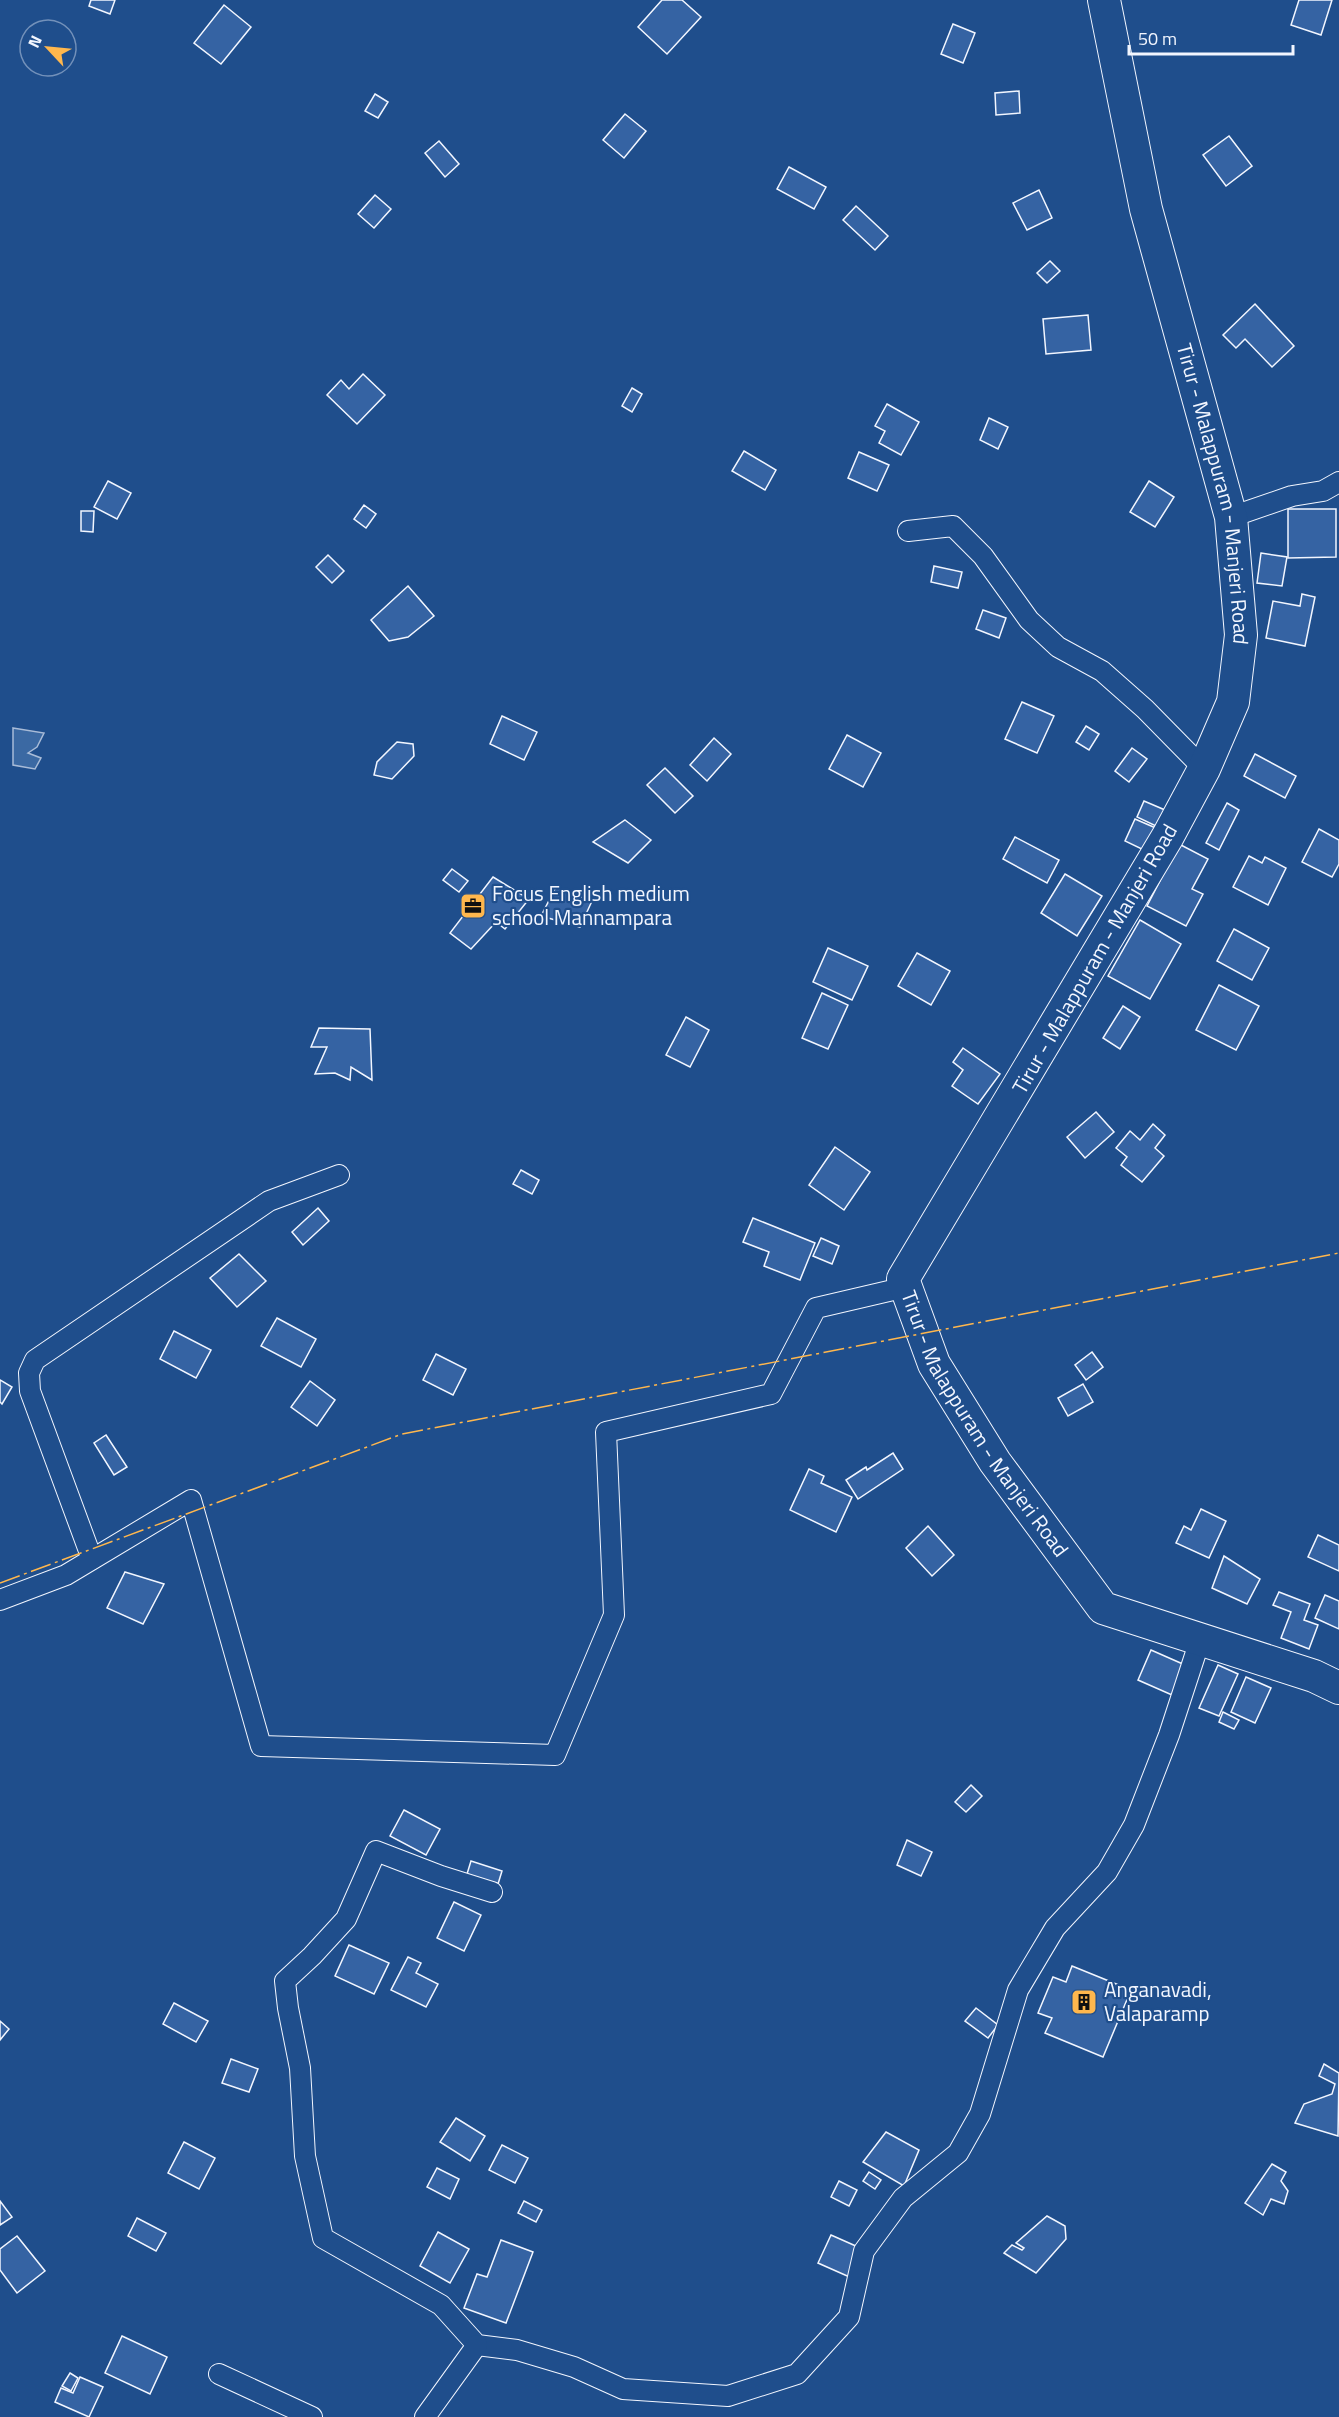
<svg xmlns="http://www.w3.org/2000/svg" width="1339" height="2417" font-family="'Titillium Web',sans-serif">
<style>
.water{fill:#3b69a3;stroke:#a8bbd7;stroke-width:1.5}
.building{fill:#3563a3;stroke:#f2f6ff;stroke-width:1.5}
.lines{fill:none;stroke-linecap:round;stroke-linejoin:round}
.minor-casing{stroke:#f2f6ff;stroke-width:22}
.primary-casing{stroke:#f2f6ff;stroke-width:34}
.minor{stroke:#1f4e8c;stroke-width:20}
.primary{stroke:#1f4e8c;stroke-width:32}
.power{stroke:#ffb74d;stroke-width:1.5;stroke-dasharray:21 4.5 3 4.5;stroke-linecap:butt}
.labels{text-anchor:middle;stroke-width:4.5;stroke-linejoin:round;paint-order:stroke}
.street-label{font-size:21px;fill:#f2f6ff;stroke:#1f4e8c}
.poi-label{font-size:21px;fill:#f2f6ff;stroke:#1f4e8c;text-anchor:start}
</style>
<rect width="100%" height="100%" fill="#1f4e8c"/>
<!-- water -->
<path class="water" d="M 13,728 L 44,733 L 37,747 L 28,753 L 41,758 L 35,769 L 13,765 Z"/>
<!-- building -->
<g class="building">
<path d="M 91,0 L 115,0 L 110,14 L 89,6 Z"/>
<path d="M 662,0 L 682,0 L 701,17 L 667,54 L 638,27 Z"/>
<path d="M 1299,0 L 1332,0 L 1321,35 L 1291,25 Z"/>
<path d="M 224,5 L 251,27 L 221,64 L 194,43 Z"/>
<path d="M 953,24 L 975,33 L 963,63 L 941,54 Z"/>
<path d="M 1019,91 L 1020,113 L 996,115 L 995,93 Z"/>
<path d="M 375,94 L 388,102 L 378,118 L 365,111 Z"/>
<path d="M 625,114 L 646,131 L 624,158 L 603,140 Z"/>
<path d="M 1229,136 L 1252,166 L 1226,186 L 1203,155 Z"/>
<path d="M 439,141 L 459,164 L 445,177 L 425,153 Z"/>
<path d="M 789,167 L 826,187 L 814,209 L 777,189 Z"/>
<path d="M 1039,190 L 1052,218 L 1027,230 L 1013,203 Z"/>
<path d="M 375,195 L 391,209 L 374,228 L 358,214 Z"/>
<path d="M 856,206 L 888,236 L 875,250 L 843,220 Z"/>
<path d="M 1050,261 L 1060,271 L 1047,283 L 1037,273 Z"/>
<path d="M 1255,304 L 1294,346 L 1272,367 L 1245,339 L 1236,348 L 1223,335 Z"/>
<path d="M 1088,315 L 1091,350 L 1046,354 L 1043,319 Z"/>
<path d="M 363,374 L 385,395 L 357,424 L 327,395 L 341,380 L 349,389 Z"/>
<path d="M 632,388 L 642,394 L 632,412 L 622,406 Z"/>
<path d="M 887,404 L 919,422 L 901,455 L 879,443 L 885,431 L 875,426 Z"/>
<path d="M 989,418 L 1008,427 L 998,449 L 980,440 Z"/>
<path d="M 744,451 L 776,470 L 765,490 L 732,471 Z"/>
<path d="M 859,452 L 889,465 L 877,491 L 848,478 Z"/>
<path d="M 108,481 L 131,493 L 117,519 L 94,507 Z"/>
<path d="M 1149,481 L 1174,497 L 1155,527 L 1130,512 Z"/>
<path d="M 364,505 L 376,514 L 366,528 L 354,519 Z"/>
<path d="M 1288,509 L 1336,509 L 1336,557 L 1288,558 Z"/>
<path d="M 81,511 L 94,511 L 93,532 L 81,531 Z"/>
<path d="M 1261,553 L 1287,557 L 1282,586 L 1257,583 Z"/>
<path d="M 328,555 L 344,571 L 332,583 L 316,567 Z"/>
<path d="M 934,566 L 962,572 L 958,588 L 931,582 Z"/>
<path d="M 408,586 L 434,616 L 408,637 L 389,641 L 371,620 Z"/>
<path d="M 1302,594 L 1315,597 L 1305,646 L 1266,638 L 1273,601 L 1300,606 Z"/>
<path d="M 983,610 L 1006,618 L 999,638 L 976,629 Z"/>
<path d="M 1022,702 L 1054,716 L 1037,753 L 1005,739 Z"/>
<path d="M 502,716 L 537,732 L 524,760 L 490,744 Z"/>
<path d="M 1086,726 L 1099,734 L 1089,750 L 1076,742 Z"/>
<path d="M 847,735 L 881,753 L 863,787 L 829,769 Z"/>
<path d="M 714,738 L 731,754 L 707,781 L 690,765 Z"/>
<path d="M 397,742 L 413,744 L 414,756 L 392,779 L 374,775 L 377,762 Z"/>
<path d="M 1132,748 L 1147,759 L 1129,782 L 1115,771 Z"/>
<path d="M 1255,754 L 1296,776 L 1285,798 L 1244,776 Z"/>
<path d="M 665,768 L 693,796 L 675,813 L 647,785 Z"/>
<path d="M 1144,801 L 1165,810 L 1158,827 L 1137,817 Z"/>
<path d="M 1227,803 L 1239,810 L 1219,850 L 1206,843 Z"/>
<path d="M 1135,819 L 1158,829 L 1148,852 L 1125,841 Z"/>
<path d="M 625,820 L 651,840 L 628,863 L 593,842 Z"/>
<path d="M 1319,829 L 1339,840 L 1339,864 L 1332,877 L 1302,862 Z"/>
<path d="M 1015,837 L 1059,860 L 1047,883 L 1003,859 Z"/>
<path d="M 1179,844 L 1208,859 L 1192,889 L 1203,894 L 1186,926 L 1147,906 Z"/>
<path d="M 1249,856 L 1262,863 L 1265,857 L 1286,868 L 1268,905 L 1233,887 Z"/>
<path d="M 452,869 L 468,881 L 459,892 L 443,880 Z"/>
<path d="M 1065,874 L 1102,896 L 1077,936 L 1041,913 Z"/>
<path d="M 493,877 L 529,899 L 505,929 L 496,922 L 471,949 L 450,933 Z"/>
<path d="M 556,887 L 592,901 L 580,927 L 541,916 Z"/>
<path d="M 1140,920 L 1181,944 L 1150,999 L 1108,976 Z"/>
<path d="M 1234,929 L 1269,948 L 1252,980 L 1217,961 Z"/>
<path d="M 828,948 L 868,966 L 852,1000 L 813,982 Z"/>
<path d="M 917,953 L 950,971 L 931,1005 L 898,986 Z"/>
<path d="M 1219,985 L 1259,1006 L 1236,1050 L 1196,1030 Z"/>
<path d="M 822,993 L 848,1005 L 828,1049 L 802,1038 Z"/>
<path d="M 1123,1006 L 1140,1017 L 1120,1049 L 1103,1038 Z"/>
<path d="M 686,1017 L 709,1030 L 690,1067 L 666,1055 Z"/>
<path d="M 319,1028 L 370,1029 L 372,1080 L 351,1067 L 350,1080 L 335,1073 L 315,1074 L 327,1047 L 311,1047 Z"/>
<path d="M 963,1048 L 1000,1074 L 978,1104 L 952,1086 L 963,1070 L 953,1062 Z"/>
<path d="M 1096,1112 L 1114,1132 L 1085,1158 L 1067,1137 Z"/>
<path d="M 1153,1124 L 1165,1135 L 1155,1148 L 1164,1156 L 1142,1182 L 1121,1165 L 1127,1157 L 1116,1148 L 1130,1131 L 1140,1140 Z"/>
<path d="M 835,1147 L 870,1172 L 844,1210 L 809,1185 Z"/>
<path d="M 521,1170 L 539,1180 L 532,1194 L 513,1184 Z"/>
<path d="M 318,1208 L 329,1221 L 303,1245 L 292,1232 Z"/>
<path d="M 753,1218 L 815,1243 L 800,1280 L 764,1266 L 769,1252 L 743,1242 Z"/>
<path d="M 821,1238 L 839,1246 L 832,1264 L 813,1256 Z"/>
<path d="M 239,1254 L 266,1281 L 237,1307 L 210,1278 Z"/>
<path d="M 277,1318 L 316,1339 L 301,1367 L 261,1346 Z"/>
<path d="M 174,1331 L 211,1350 L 196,1378 L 160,1359 Z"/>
<path d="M 1092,1352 L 1103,1367 L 1086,1380 L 1075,1365 Z"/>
<path d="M 436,1354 L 466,1369 L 453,1395 L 423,1380 Z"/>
<path d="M 0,1380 L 12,1387 L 2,1404 L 0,1402 Z"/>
<path d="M 310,1381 L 335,1400 L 317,1426 L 291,1407 Z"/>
<path d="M 1083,1384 L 1093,1402 L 1068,1416 L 1058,1398 Z"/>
<path d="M 106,1435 L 127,1467 L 114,1475 L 94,1443 Z"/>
<path d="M 893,1453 L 903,1469 L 858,1499 L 846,1480 L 866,1467 L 867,1470 Z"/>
<path d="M 809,1469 L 824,1476 L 821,1483 L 852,1497 L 836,1532 L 790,1510 Z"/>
<path d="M 1201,1509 L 1226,1521 L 1209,1558 L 1176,1543 L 1184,1526 L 1191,1530 Z"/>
<path d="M 928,1526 L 954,1555 L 932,1576 L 906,1548 Z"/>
<path d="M 1318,1535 L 1339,1545 L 1339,1571 L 1308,1557 Z"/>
<path d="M 1224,1556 L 1260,1579 L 1247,1604 L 1212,1588 Z"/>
<path d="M 125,1572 L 164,1584 L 143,1624 L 107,1608 Z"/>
<path d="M 1279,1592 L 1310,1604 L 1304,1620 L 1318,1625 L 1309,1649 L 1281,1638 L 1291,1612 L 1273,1605 Z"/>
<path d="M 1325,1595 L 1339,1601 L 1339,1629 L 1315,1618 Z"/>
<path d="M 1151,1650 L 1185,1665 L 1172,1695 L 1138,1680 Z"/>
<path d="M 1218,1665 L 1238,1674 L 1219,1716 L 1199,1708 Z"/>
<path d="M 1246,1677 L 1271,1688 L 1255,1723 L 1231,1712 Z"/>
<path d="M 1223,1712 L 1239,1720 L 1234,1729 L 1219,1722 Z"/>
<path d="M 971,1785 L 982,1796 L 966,1812 L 955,1802 Z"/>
<path d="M 404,1810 L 440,1829 L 426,1855 L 390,1836 Z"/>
<path d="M 907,1840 L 932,1852 L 921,1876 L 897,1865 Z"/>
<path d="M 471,1861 L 502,1871 L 498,1884 L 467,1874 Z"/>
<path d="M 454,1902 L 481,1915 L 464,1951 L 437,1938 Z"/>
<path d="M 349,1945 L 389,1963 L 374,1994 L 335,1976 Z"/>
<path d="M 408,1957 L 421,1963 L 416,1973 L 438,1984 L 426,2007 L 391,1990 Z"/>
<path d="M 1072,1966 L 1131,1990 L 1103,2057 L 1045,2033 L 1052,2018 L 1038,2013 L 1053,1977 L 1066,1982 Z"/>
<path d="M 174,2003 L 208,2021 L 196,2042 L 163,2024 Z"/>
<path d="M 976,2008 L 998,2025 L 988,2038 L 965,2021 Z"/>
<path d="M 0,2021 L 9,2029 L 0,2040 Z"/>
<path d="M 231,2059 L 258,2069 L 249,2092 L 222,2083 Z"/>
<path d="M 1324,2064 L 1339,2073 L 1338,2136 L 1295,2123 L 1304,2104 L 1332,2094 L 1335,2084 L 1319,2076 Z"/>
<path d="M 456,2118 L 485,2136 L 470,2161 L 440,2142 Z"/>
<path d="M 886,2132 L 919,2150 L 904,2186 L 863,2162 Z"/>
<path d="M 184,2142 L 215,2158 L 199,2189 L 168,2173 Z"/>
<path d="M 502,2145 L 528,2158 L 515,2183 L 489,2170 Z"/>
<path d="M 1272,2164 L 1286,2172 L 1281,2181 L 1288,2191 L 1284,2204 L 1271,2199 L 1263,2215 L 1245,2203 Z"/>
<path d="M 437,2168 L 459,2179 L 450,2199 L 427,2187 Z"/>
<path d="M 869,2172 L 881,2180 L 875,2189 L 863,2181 Z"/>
<path d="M 839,2181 L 857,2190 L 849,2206 L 831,2197 Z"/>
<path d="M 0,2201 L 12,2217 L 0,2225 Z"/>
<path d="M 524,2201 L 542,2210 L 536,2222 L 518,2213 Z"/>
<path d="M 1047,2216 L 1065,2226 L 1066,2239 L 1036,2273 L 1004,2253 L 1012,2245 L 1022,2250 L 1024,2248 L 1016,2243 Z"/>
<path d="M 137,2218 L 166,2233 L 156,2251 L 128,2236 Z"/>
<path d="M 438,2232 L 469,2249 L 450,2283 L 420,2266 Z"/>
<path d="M 831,2235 L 867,2251 L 854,2279 L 818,2263 Z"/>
<path d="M 17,2236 L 45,2271 L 17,2293 L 0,2270 L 0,2249 Z"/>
<path d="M 501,2240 L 533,2252 L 506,2323 L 464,2308 L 477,2274 L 487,2277 Z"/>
<path d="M 122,2336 L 167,2357 L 150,2394 L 105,2373 Z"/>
<path d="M 70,2373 L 78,2378 L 71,2391 L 62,2386 Z"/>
<path d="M 80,2377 L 103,2387 L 89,2417 L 55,2402 L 61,2388 L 73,2393 Z"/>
</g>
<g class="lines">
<!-- minor casing -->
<g class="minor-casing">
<g id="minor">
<path d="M 1231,517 L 1292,496 L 1323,491 L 1339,482"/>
<path d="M 908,531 L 953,526 L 983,556 L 1029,620 L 1058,647 L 1102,671 L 1145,709 L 1204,769"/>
<path d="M 92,1559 L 30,1391 L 29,1373 L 35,1360 L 269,1201 L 339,1175"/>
<path d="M 0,1600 L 66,1575 L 191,1500 L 261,1746 L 555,1755 L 614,1615 L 606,1432 L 771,1394 L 816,1308 L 906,1287"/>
<path d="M 492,1892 L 441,1876 L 376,1851 L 346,1919 L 312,1956 L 285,1981 L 288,2008 L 300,2068 L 305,2156 L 323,2238 L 441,2305 L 477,2345 L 517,2350 L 574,2367 L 623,2389 L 728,2396 L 797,2374 L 849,2317 L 864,2251 L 903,2198 L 958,2153 L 980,2114 L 1018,1990 L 1055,1928 L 1107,1872 L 1134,1825 L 1169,1735 L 1200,1640"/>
<path d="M 219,2374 L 312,2417"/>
<path d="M 425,2417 L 477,2345"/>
</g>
</g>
<!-- primary casing -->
<g class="primary-casing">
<g id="primary">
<path id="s1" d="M 1104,0 L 1146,209 L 1231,517 L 1241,635 L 1233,702 L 1204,769 L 1168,836 L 903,1279 L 934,1364 L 995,1462 L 1103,1608 L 1314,1676 L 1339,1688"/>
</g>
</g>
<!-- minor -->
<use href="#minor" class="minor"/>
<!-- primary -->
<use href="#primary" class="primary"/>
<!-- power -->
<path class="power" d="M 0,1583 L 402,1434 L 1339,1253"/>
</g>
<!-- icons -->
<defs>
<g id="office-square" transform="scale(1.35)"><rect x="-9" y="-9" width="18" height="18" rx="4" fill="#ffb74d" stroke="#1f4e8c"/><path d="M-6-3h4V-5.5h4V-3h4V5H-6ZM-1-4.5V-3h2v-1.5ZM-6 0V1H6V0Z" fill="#111"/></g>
<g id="building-square" transform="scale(1.35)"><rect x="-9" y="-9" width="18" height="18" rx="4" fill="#ffb74d" stroke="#1f4e8c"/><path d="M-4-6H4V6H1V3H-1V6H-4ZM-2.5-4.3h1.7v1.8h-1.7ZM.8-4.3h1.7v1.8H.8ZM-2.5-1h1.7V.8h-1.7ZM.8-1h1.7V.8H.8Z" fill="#111"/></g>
</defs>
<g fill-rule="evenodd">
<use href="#office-square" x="473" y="906"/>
<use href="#building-square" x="1084" y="2002"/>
</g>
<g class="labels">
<!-- street labels -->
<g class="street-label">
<text dy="7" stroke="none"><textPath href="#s1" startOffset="507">Tirur - Malappuram - Manjeri Road</textPath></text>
<text transform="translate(1095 959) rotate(-60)" y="7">Tirur - Malappuram - Manjeri Road</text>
<text dy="7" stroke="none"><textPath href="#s1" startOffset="1551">Tirur - Malappuram - Manjeri Road</textPath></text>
</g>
<!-- poi labels -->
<g class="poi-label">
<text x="492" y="901">Focus English medium<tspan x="492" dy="24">school Mannampara</tspan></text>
<text x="1104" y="1997">Anganavadi,<tspan x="1104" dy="24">Valaparamp</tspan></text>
</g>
</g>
<!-- north arrow -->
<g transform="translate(48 48) rotate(296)"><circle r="28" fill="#1f4e8c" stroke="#7391ba" stroke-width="1.5"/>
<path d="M0-4.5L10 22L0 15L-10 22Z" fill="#ffb74d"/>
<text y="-9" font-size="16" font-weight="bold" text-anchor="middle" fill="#f2f6ff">N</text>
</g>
<!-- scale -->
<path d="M1129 45v9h164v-9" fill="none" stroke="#f2f6ff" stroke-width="3"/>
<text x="1138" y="45" font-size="18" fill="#f2f6ff" stroke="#1f4e8c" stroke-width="4.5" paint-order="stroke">50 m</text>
</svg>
